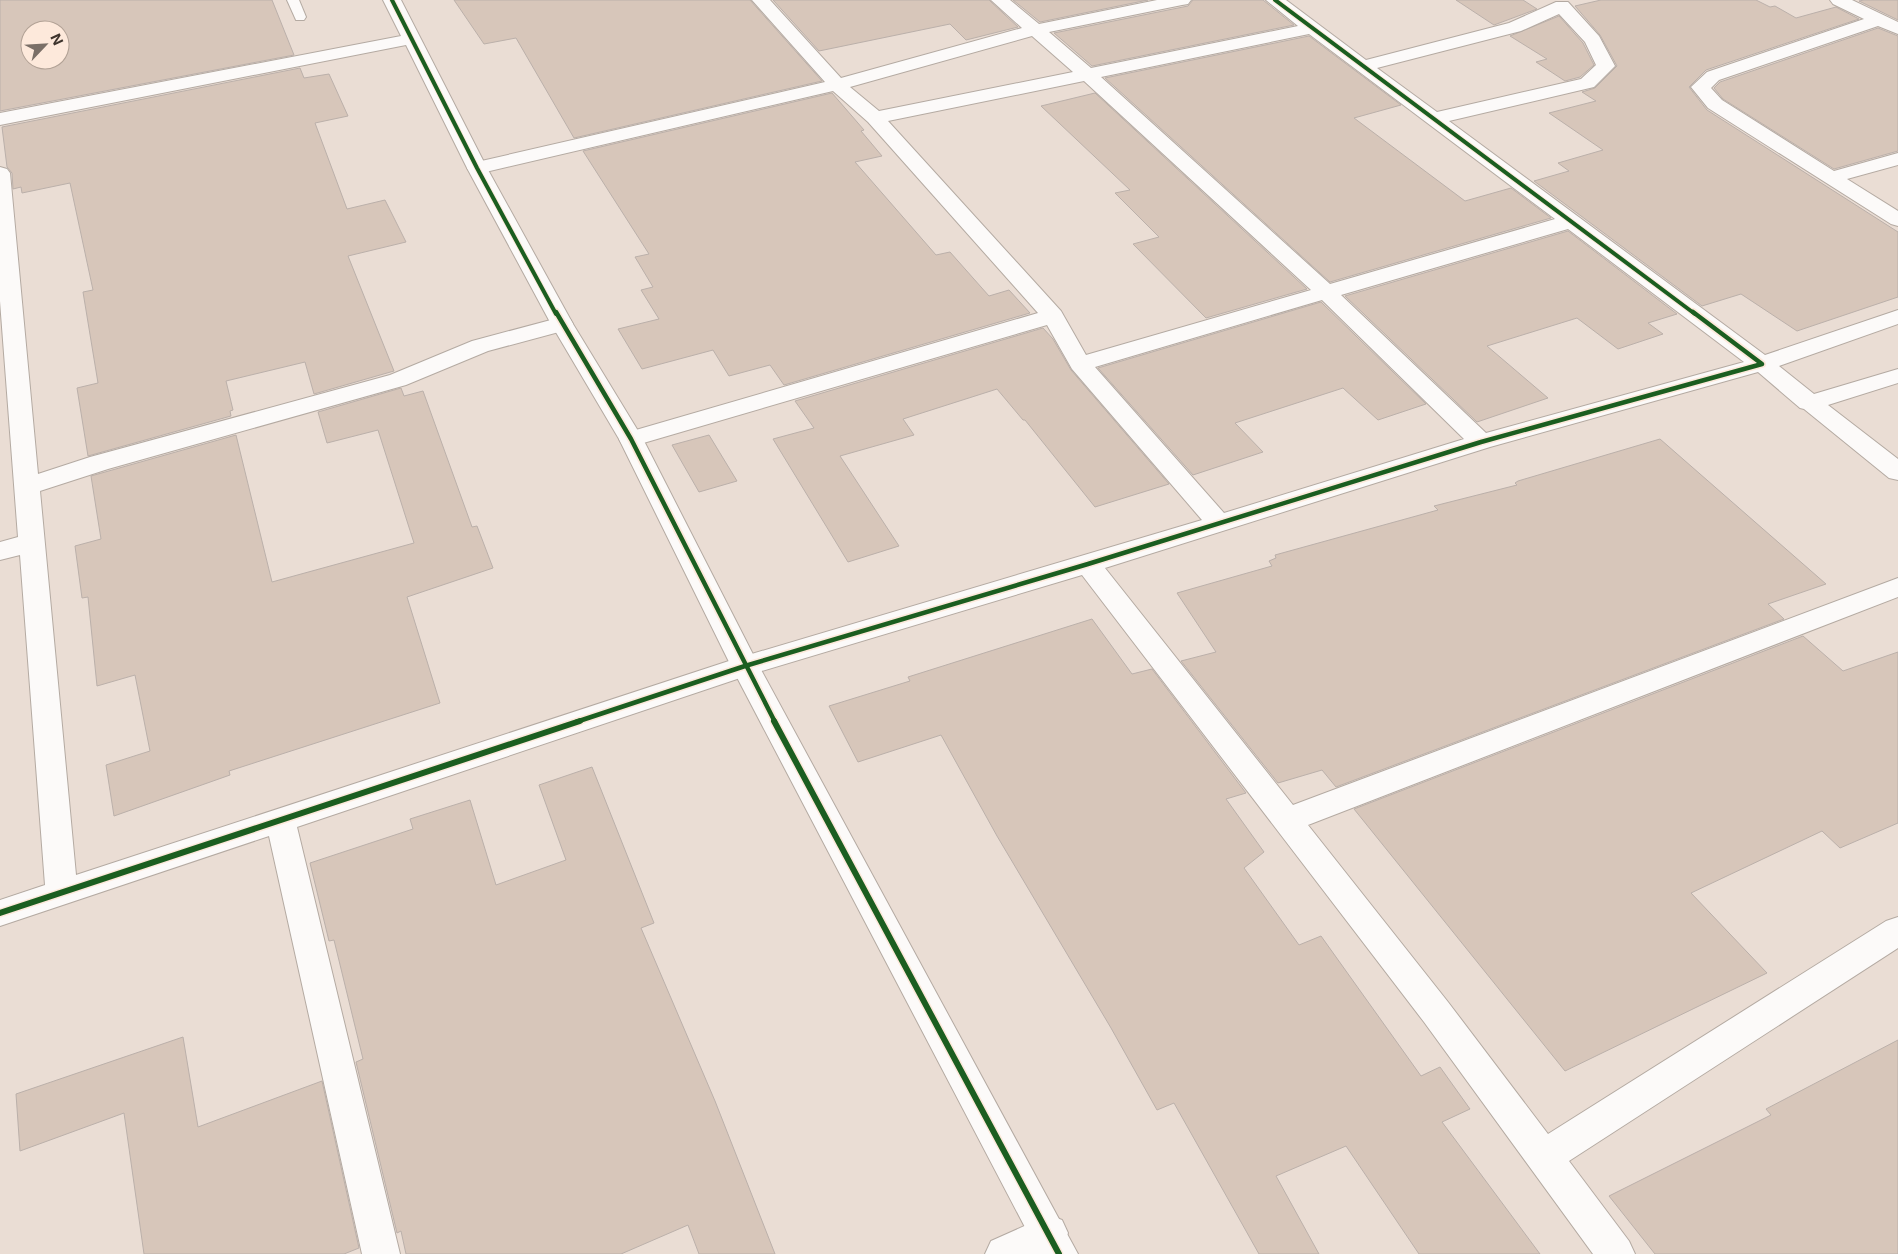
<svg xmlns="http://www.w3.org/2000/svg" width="1898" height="1254" font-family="Inter,sans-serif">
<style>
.building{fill:#d7c6ba;stroke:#bbb0aa;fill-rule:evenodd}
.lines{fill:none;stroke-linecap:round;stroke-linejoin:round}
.service-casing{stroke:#b4aaa2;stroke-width:2}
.minor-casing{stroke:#b4aaa2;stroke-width:2}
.tertiary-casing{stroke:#b4aaa2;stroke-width:2}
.service{fill:#fcfaf9;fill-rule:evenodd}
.minor{fill:#fcfaf9;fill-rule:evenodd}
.tertiary{fill:#fcfaf9;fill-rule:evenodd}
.cycleway-far2-casing{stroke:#fde9db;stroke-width:6}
.cycleway-far1-casing{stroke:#fde9db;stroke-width:8}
.cycleway-casing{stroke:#fde9db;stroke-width:9}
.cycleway-far2{stroke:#1b5e20;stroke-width:4}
.cycleway-far1{stroke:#1b5e20;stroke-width:4.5}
.cycleway{stroke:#1b5e20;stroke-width:6}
</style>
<rect width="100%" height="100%" fill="#eaddd4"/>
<!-- building -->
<g class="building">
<path d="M 0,0 L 272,0 L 294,55 L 0,111 ZM 30,30 L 60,30 L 60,60 L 30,60 Z"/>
<path d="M 454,0 L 750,0 L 822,81 L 574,138 L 516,38 L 484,44 Z"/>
<path d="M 773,0 L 989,0 L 1018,27 L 966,40 L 950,24 L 819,51 Z"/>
<path d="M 1013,0 L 1148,0 L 1040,22 Z"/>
<path d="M 1193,0 L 1263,0 L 1294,25 L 1092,66 L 1054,33 L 1188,6 Z"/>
<path d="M 1456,0 L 1523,0 L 1537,9 L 1494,25 Z"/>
<path d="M 1601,0 L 1756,0 L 1770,7 L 1775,6 L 1796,18 L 1836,7 L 1859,19 L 1706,70 L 1689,87 L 1707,110 L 1898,232 L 1898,297 L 1797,331 L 1741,294 L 1702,306 L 1534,181 L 1569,171 L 1558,163 L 1603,150 L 1549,113 L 1596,101 L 1582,92 L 1595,88 L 1617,66 L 1600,35 L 1575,6 Z"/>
<path d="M 1864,0 L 1898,0 L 1898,20 L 1859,1 Z"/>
<path d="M 1559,16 L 1583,43 L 1594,65 L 1580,77 L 1565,81 L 1536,62 L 1547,59 L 1510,36 Z"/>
<path d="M 1878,28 L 1898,36 L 1898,151 L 1834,169 L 1723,99 L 1714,88 L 1720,82 Z"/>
<path d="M 1309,36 L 1401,105 L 1354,118 L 1465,201 L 1511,188 L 1551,218 L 1330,282 L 1105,78 Z"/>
<path d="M 300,68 L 304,78 L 329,74 L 348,116 L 315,123 L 347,209 L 385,200 L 406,242 L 348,256 L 394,371 L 314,394 L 305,362 L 226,381 L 233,410 L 230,411 L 231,416 L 88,456 L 77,388 L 98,383 L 83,292 L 93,290 L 70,183 L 22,193 L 21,187 L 13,189 L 12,173 L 7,167 L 2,127 Z"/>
<path d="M 832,93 L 864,130 L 861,131 L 882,156 L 855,162 L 936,255 L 950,252 L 989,296 L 1009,290 L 1030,313 L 784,385 L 770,365 L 729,376 L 713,350 L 642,369 L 618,329 L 659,319 L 641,290 L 653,287 L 635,257 L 649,254 L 583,151 Z"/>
<path d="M 1095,93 L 1307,289 L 1206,318 L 1133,244 L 1159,237 L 1115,193 L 1130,190 L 1041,106 Z"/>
<path d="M 1568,231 L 1677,314 L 1648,323 L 1663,334 L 1618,349 L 1577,318 L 1487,346 L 1548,398 L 1477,422 L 1345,296 Z"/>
<path d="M 1321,302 L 1426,404 L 1378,420 L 1343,388 L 1235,423 L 1263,452 L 1193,475 L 1098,368 Z"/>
<path d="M 1043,328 L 1053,339 L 1071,370 L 1169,484 L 1095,507 L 1025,420 L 1023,420 L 997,389 L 903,419 L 914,435 L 840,456 L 899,546 L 848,562 L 773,439 L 814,428 L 795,401 Z"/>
<path d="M 401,388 L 404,396 L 423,391 L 472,527 L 477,526 L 493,568 L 407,597 L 440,703 L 229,771 L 230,775 L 114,816 L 106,765 L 150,751 L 135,675 L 97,686 L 88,597 L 82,598 L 75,546 L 101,539 L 91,476 L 236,435 L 272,582 L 414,543 L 378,430 L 327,443 L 318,412 Z"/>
<path d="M 709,435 L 737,481 L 699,492 L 672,445 Z"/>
<path d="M 1660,439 L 1826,584 L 1768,604 L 1784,619 L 1336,787 L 1322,770 L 1278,783 L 1181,661 L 1216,652 L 1177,593 L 1272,566 L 1269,561 L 1276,558 L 1275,555 L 1438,510 L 1434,506 L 1517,485 L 1515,483 L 1518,481 Z"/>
<path d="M 1092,619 L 1132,674 L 1152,669 L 1246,793 L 1226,799 L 1264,852 L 1244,868 L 1299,945 L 1321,936 L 1421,1076 L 1440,1067 L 1470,1109 L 1442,1122 L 1540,1254 L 1419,1254 L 1346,1146 L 1276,1176 L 1319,1254 L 1259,1254 L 1174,1103 L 1157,1110 L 1111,1028 L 997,836 L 941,735 L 858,762 L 829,706 L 910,681 L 908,677 Z"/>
<path d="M 1803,636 L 1843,671 L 1898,652 L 1898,823 L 1840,848 L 1822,831 L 1691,893 L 1767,973 L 1565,1071 L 1354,809 Z"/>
<path d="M 592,767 L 654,923 L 641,928 L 715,1101 L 775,1254 L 699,1254 L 688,1225 L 621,1254 L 406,1254 L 401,1231 L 397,1233 L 356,1062 L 363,1059 L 334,940 L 329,941 L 310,863 L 413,829 L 410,819 L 470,800 L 496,885 L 566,860 L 539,785 Z"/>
<path d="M 183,1037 L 198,1127 L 322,1081 L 359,1248 L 344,1254 L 144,1254 L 124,1113 L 20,1151 L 16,1094 Z"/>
<path d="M 1898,1040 L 1898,1254 L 1655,1254 L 1609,1196 L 1771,1115 L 1766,1109 Z"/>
</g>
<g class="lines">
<!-- service casing -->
<g class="service-casing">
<path id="service" d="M 287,0 L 299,0 L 306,17 L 304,20 L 296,20 Z"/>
</g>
<!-- minor casing -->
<g class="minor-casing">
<g id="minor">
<path d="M 752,0 L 770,0 L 841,78 L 1022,28 L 991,0 L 1010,0 L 1039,24 L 1157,0 L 1191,0 L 1188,4 L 1182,5 L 1049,32 L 1091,68 L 1298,26 L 1266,0 L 1286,0 L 1366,60 L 1509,23 L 1556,2 L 1568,2 L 1599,36 L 1615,66 L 1594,87 L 1449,121 L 1765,355 L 1898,310 L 1898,324 L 1779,366 L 1814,394 L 1898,369 L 1898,383 L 1828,405 L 1898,459 L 1898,480 L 1889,478 L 1804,409 L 1800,408 L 1758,372 L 1490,447 L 1105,568 L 1293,805 L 1898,578 L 1898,597 L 1308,825 L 1448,1002 L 1548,1134 L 1886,921 L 1898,917 L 1898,948 L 1569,1161 L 1629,1241 L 1635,1254 L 1593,1254 L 1424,1022 L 1082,575 L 755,673 L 297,827 L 400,1254 L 362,1254 L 269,836 L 0,926 L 0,900 L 45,885 L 20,555 L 0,560 L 0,542 L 18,537 L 0,301 L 0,167 L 7,169 L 10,173 L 38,474 L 90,457 L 390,375 L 472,341 L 562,317 L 570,319 L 573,324 L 570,329 L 488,351 L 406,385 L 108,469 L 40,491 L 76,875 L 735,659 L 1202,520 L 1072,369 L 1047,325 L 640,444 L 631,447 L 622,444 L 619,439 L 622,434 L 1038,313 L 868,122 L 833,91 L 477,174 L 470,172 L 467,168 L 470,164 L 477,162 L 825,82 ZM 1559,14 L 1585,42 L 1596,65 L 1581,79 L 1437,112 L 1377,68 L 1521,31 ZM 1309,34 L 1555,219 L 1330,284 L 1101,77 ZM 1032,36 L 1073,72 L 879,111 L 850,87 ZM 1084,81 L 1311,290 L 1086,355 L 1061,311 L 888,121 ZM 1568,229 L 1744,362 L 1486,433 L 1341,295 ZM 1322,300 L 1464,439 L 1224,513 L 1095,367 Z"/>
<path d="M 1830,0 L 1852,0 L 1898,22 L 1898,34 L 1878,26 L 1719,80 L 1711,88 L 1722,100 L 1834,171 L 1898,153 L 1898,165 L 1847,179 L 1898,211 L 1898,226 L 1891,224 L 1708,108 L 1691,87 L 1707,72 L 1864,19 L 1833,4 Z"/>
<path d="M 1049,1215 L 1062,1220 L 1068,1233 L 1062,1246 L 1045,1254 L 985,1254 L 991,1241 Z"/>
</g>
</g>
<!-- tertiary casing -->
<g class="tertiary-casing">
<path id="tertiary" d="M 383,0 L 401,0 L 487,168 L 573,324 L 643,439 L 759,666 L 1078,1254 L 1039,1254 L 731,666 L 619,439 L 551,324 L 467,168 L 406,45 L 0,125 L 0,113 L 401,36 Z"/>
</g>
<!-- service -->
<use href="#service" class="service"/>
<!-- minor -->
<use href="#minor" class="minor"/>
<!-- tertiary -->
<use href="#tertiary" class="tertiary"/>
<!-- cycleway-far2 casing -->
<g class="cycleway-far2-casing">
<g id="cycleway-far2">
<path d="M 392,0 L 477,168 L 556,314"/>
<path d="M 1275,0 L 1695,314"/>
</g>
</g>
<!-- cycleway-far1 casing -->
<g class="cycleway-far1-casing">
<g id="cycleway-far1">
<path d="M 556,312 L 631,439 L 775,722"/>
<path d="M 576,722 L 745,666 L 1088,564 L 1481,442 L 1762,364 L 1693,312"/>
</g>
</g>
<!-- cycleway casing -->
<g class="cycleway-casing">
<g id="cycleway">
<path d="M 774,721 L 1059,1254"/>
<path d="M 0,913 L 580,721"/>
</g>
</g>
<!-- cycleway-far2 -->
<use href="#cycleway-far2" class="cycleway-far2"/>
<!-- cycleway-far1 -->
<use href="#cycleway-far1" class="cycleway-far1"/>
<!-- cycleway -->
<use href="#cycleway" class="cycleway"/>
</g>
<!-- north arrow -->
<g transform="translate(45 45) rotate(65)"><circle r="24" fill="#fde9db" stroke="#b1a195"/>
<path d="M0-4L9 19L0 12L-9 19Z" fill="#7a6f67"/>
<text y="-8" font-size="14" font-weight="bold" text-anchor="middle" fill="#3e342d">N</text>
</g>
</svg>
